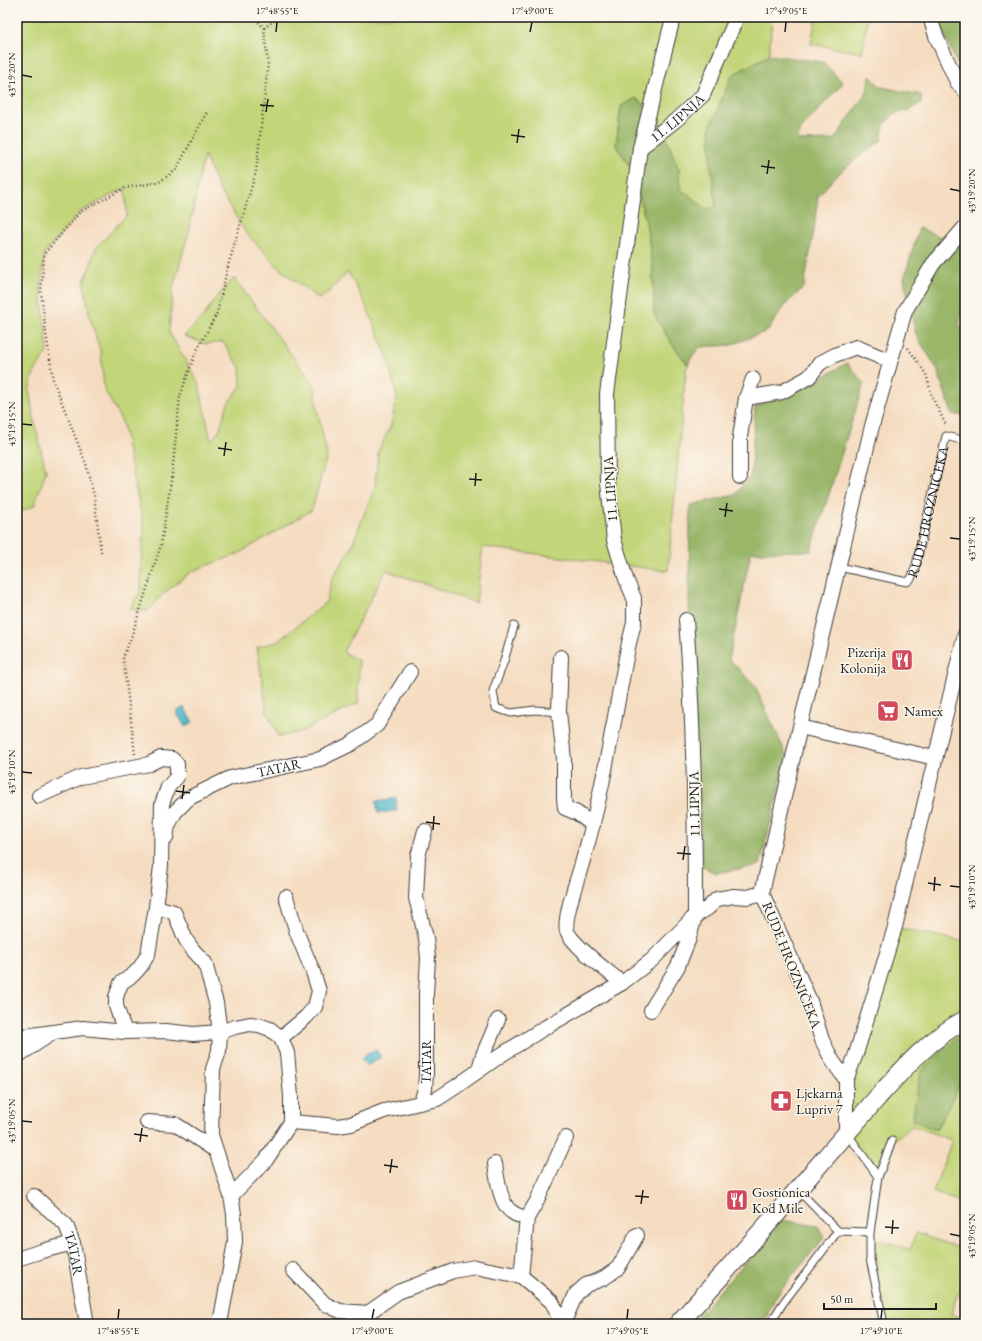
<svg xmlns="http://www.w3.org/2000/svg" width="982" height="1341" font-family="'EB Garamond',serif">
<style>
.green{fill:#c2d579;stroke:#6f784a}
.forest{fill:#99b669;stroke:#5a6942}
.water{fill:#49b5c5;stroke:#326870}
.lines{fill:none;stroke-linecap:round;stroke-linejoin:round}
.service-casing{stroke:#3d3935;stroke-width:9}
.minor-casing{stroke:#3d3935;stroke-width:16}
.tertiary-casing{stroke:#3d3935;stroke-width:20}
.path{stroke:#3d3935;stroke-width:2.5;stroke-dasharray:1 3;stroke-linecap:butt}
.service{stroke:#fff;stroke-width:7}
.minor{stroke:#fff;stroke-width:14}
.tertiary{stroke:#fff;stroke-width:18}
.ticks{fill:none;stroke:#1c1c1c;stroke-width:1.5}
.labels{text-anchor:middle;stroke-width:3;stroke-linejoin:round;paint-order:stroke}
.street-label{font-size:14px;fill:#1c1c1c;stroke:#fbf7ec}
.poi-label{font-size:14px;fill:#1c1c1c;stroke:#fbf7ec;text-anchor:start}
.neatline{fill:none;stroke:#1c1c1c;stroke-width:1.5}
.ticks-label{font-size:10px;text-anchor:middle;fill:#1c1c1c}
</style>
<rect width="100%" height="100%" fill="#fbf7ec"/>
<filter id="ink" filterUnits="userSpaceOnUse"><feTurbulence type="fractalNoise" baseFrequency=".025" numOctaves="2"/><feDisplacementMap in="SourceGraphic" scale="8" xChannelSelector="R" yChannelSelector="G"/><feConvolveMatrix kernelMatrix="1 2 1 2 8 2 1 2 1" color-interpolation-filters="sRGB"/></filter>
<filter id="wash" filterUnits="userSpaceOnUse"><feTurbulence type="fractalNoise" baseFrequency=".012" numOctaves="4" result="noise"/><feDisplacementMap in="SourceGraphic" scale="16" xChannelSelector="R" yChannelSelector="G"/><feGaussianBlur stdDeviation="0.9" result="paint"/><feColorMatrix in="noise" values="0 0 0 0 0 0 0 0 0 0 0 0 0 0 0 0 0 1.4 0 .05"/><feComposite in="paint" operator="in"/></filter>
<g filter="url(#wash)">
<rect width="100%" height="100%" fill="#f5dcc0"/>
<!-- green -->
<g class="green">
<path d="M 17,17 L 772,17 L 769,55 L 732,75 L 711,164 L 716,207 L 707,210 L 680,189 L 679,170 L 636,99 L 621,106 L 616,145 L 632,170 L 646,222 L 653,269 L 654,314 L 670,341 L 688,365 L 686,370 L 668,571 L 483,547 L 476,603 L 386,570 L 343,652 L 359,661 L 358,703 L 303,731 L 279,737 L 267,712 L 257,647 L 277,642 L 326,602 L 332,578 L 350,550 L 375,487 L 378,452 L 391,425 L 397,397 L 386,353 L 364,301 L 348,272 L 330,291 L 319,299 L 281,270 L 246,233 L 219,189 L 204,155 L 189,231 L 173,288 L 169,332 L 199,384 L 211,441 L 219,431 L 228,403 L 241,386 L 240,367 L 223,342 L 206,344 L 184,336 L 204,316 L 215,299 L 234,278 L 315,386 L 317,408 L 327,455 L 312,510 L 238,554 L 192,571 L 164,593 L 148,611 L 130,609 L 141,590 L 141,562 L 144,528 L 122,422 L 104,389 L 101,353 L 90,318 L 84,283 L 96,248 L 127,215 L 125,188 L 80,212 L 44,254 L 41,292 L 48,350 L 33,375 L 29,391 L 35,424 L 46,471 L 34,506 L 17,513 Z"/>
<path d="M 816,17 L 868,17 L 862,53 L 811,44 Z"/>
<path d="M 895,927 L 965,942 L 965,1204 L 933,1192 L 952,1140 L 912,1126 L 892,1141 L 878,1177 L 846,1132 L 856,1054 Z"/>
<path d="M 916,1233 L 965,1250 L 965,1275 L 951,1314 L 965,1319 L 965,1324 L 884,1324 L 870,1259 L 872,1237 L 910,1250 Z"/>
</g>
<!-- forest -->
<g class="forest">
<path d="M 949,17 L 965,17 L 964,79 L 940,25 Z"/>
<path d="M 769,55 L 823,62 L 843,83 L 800,130 L 798,141 L 834,140 L 867,92 L 870,76 L 881,87 L 921,95 L 921,103 L 909,110 L 894,114 L 884,125 L 881,141 L 863,153 L 835,177 L 818,196 L 814,229 L 804,287 L 787,303 L 767,331 L 731,345 L 700,347 L 691,358 L 688,365 L 670,341 L 654,314 L 653,269 L 646,222 L 632,170 L 616,145 L 621,106 L 636,98 L 659,119 L 679,170 L 680,189 L 707,209 L 716,207 L 711,164 L 710,127 L 732,75 Z"/>
<path d="M 919,228 L 965,247 L 965,292 L 959,324 L 965,336 L 965,416 L 952,414 L 937,369 L 916,335 L 904,279 Z"/>
<path d="M 847,363 L 864,383 L 811,551 L 751,552 L 729,659 L 754,684 L 787,756 L 760,865 L 716,873 L 702,867 L 689,603 L 690,505 L 735,495 L 751,475 L 755,407 L 815,382 Z"/>
<path d="M 963,1032 L 965,1033 L 965,1075 L 936,1130 L 912,1120 L 921,1071 Z"/>
<path d="M 782,1220 L 818,1226 L 824,1238 L 776,1296 L 763,1324 L 691,1324 Z"/>
</g>
<!-- water -->
<g class="water">
<path d="M 184,707 L 193,722 L 185,727 L 176,712 Z"/>
<path d="M 396,798 L 397,811 L 378,813 L 376,801 Z"/>
<path d="M 376,1049 L 381,1057 L 367,1066 L 361,1058 Z"/>
</g>
</g>
<g filter="url(#ink)">
<g class="lines">
<!-- service casing -->
<g class="service-casing">
<g id="service">
<path id="s1" d="M 839,567 L 907,582 L 911,579 L 916,565 L 946,436 L 965,441"/>
<path d="M 514,626 L 504,661 L 493,691 L 496,708 L 511,713 L 535,710 L 559,712"/>
<path d="M 847,1133 L 878,1177"/>
<path d="M 798,1190 L 838,1231 L 870,1232"/>
<path d="M 772,1324 L 773,1319 L 783,1303 L 838,1231"/>
<path d="M 884,1324 L 870,1259 L 870,1232 L 878,1177 L 892,1141"/>
</g>
</g>
<!-- minor casing -->
<g class="minor-casing">
<g id="minor">
<path d="M 930,17 L 936,36 L 957,82 L 965,91"/>
<path id="s2" d="M 640,148 L 676,120 L 703,95 L 737,17"/>
<path d="M 746,398 L 782,392 L 809,377 L 820,363 L 835,355 L 856,347 L 890,361"/>
<path d="M 740,477 L 740,437 L 746,398 L 753,379"/>
<path d="M 561,657 L 559,712 L 564,760 L 564,798 L 565,808 L 577,813 L 593,825"/>
<path d="M 800,727 L 935,758"/>
<path d="M 39,796 L 81,777 L 149,764 L 161,758 L 172,759 L 177,764 L 177,777 L 168,787 L 162,804 L 161,866 L 156,907 L 148,954 L 141,966 L 134,974 L 121,983 L 116,997 L 116,1006 L 125,1032"/>
<path id="s3" d="M 166,838 L 168,826 L 175,812 L 189,798 L 230,778 L 320,759 L 351,744 L 377,725 L 410,672"/>
<path d="M 156,907 L 174,912 L 186,940 L 193,950 L 205,963 L 216,1003 L 220,1032 L 219,1051 L 213,1069 L 211,1135 L 231,1196 L 234,1214 L 235,1242 L 221,1318 L 221,1324"/>
<path d="M 622,983 C 609,972 573,946 567,931 C 563,918 579,875 583,860 C 604,790 614,716 629,643 L 634,623 L 634,598 L 626,579 L 614,540 L 608,483 L 607,394 L 640,148 L 672,22 L 674,17"/>
<path d="M 651,1010 L 678,966 L 688,941 L 695,916 C 695,817 694,719 686,620"/>
<path d="M 17,1037 L 83,1028 L 125,1032 L 166,1031 L 193,1034 L 220,1032 L 235,1027 L 250,1024 L 259,1025 L 270,1029 L 281,1038 L 287,1053 L 291,1096 L 291,1122 L 266,1160 L 231,1196"/>
<path d="M 281,1038 L 306,1017 L 315,1007 L 319,991 L 313,972 L 297,933 L 286,897"/>
<path d="M 17,1056 L 51,1034"/>
<path d="M 479,1069 L 483,1055 L 498,1020"/>
<path d="M 846,1080 L 832,1060 L 822,1040 L 810,1001 L 762,893 L 800,727 L 872,426 L 905,311 L 933,264 L 965,227"/>
<path id="s4" d="M 421,1102 L 425,1089 L 426,1074 L 426,994 L 428,958 L 426,938 L 416,898 L 418,856 L 425,831"/>
<path d="M 147,1122 L 175,1124 L 215,1150"/>
<path d="M 291,1122 L 338,1126 L 351,1124 L 384,1111 L 437,1099 L 454,1088 L 504,1053 L 546,1027 L 622,983 L 652,960 L 695,916 L 708,908 L 717,899 L 734,896 L 748,897 L 762,893"/>
<path d="M 846,1132 L 846,1080 L 856,1054 L 895,927 L 965,634"/>
<path d="M 495,1164 C 497,1177 500,1205 512,1212 C 516,1215 522,1217 527,1218"/>
<path id="s5" d="M 34,1196 L 66,1225 L 73,1243 L 87,1324"/>
<path d="M 17,1259 L 42,1251 L 73,1243"/>
<path d="M 293,1270 L 325,1304 L 340,1311 L 368,1313 L 398,1292 L 453,1271 L 475,1267 L 521,1276 L 552,1302 L 562,1324"/>
<path d="M 521,1276 L 527,1218 L 537,1201 L 566,1138"/>
<path d="M 563,1324 L 576,1294 L 586,1285 L 604,1278 L 618,1268 L 637,1235"/>
</g>
</g>
<!-- tertiary casing -->
<g class="tertiary-casing">
<path id="tertiary" d="M 678,1324 C 718,1279 760,1234 799,1188 C 825,1158 851,1128 877,1098 C 904,1068 929,1039 965,1020"/>
</g>
<!-- path -->
<g class="path">
<path d="M 264,28 L 279,17"/>
<path d="M 908,348 L 926,374 L 932,397 L 946,425"/>
<path d="M 101,552 L 94,496 L 86,464 L 53,380 L 46,333 L 41,292 L 44,254 L 80,212 L 125,188 L 159,182 L 176,170 L 207,112"/>
<path d="M 135,754 L 123,657 L 131,638 L 161,545 L 172,474 L 180,396 L 195,354 L 217,313 L 228,266 L 256,172 L 268,65 L 264,28 L 254,17"/>
</g>
<!-- service -->
<use href="#service" class="service"/>
<!-- minor -->
<use href="#minor" class="minor"/>
<!-- tertiary -->
<use href="#tertiary" class="tertiary"/>
</g>
</g>
<!-- ticks -->
<path class="ticks" d="M 276,32 L 277,22M 530,32 L 532,22M 785,32 L 786,22M 22,75 L 32,77M 260,105 L 274,106M 266,112 L 268,99M 511,135 L 525,137M 517,143 L 519,129M 761,166 L 775,168M 767,174 L 769,160M 950,189 L 960,191M 22,424 L 32,425M 218,448 L 232,450M 224,456 L 226,442M 469,479 L 482,480M 475,486 L 476,473M 719,509 L 733,511M 725,517 L 727,503M 950,538 L 960,539M 22,772 L 32,773M 176,791 L 190,793M 182,799 L 184,785M 426,822 L 440,824M 433,830 L 434,816M 677,853 L 691,854M 683,860 L 685,846M 928,883 L 941,885M 950,886 L 960,887M 934,891 L 935,877M 22,1121 L 32,1122M 134,1134 L 148,1136M 140,1142 L 142,1128M 384,1165 L 398,1167M 390,1173 L 392,1159M 635,1196 L 649,1197M 641,1204 L 643,1190M 885,1227 L 899,1228M 892,1234 L 893,1220M 950,1234 L 960,1236M 118,1319 L 119,1309M 372,1319 L 374,1309M 627,1319 L 628,1309M 881,1319 L 882,1309"/>
<!-- icons -->
<defs>
<g id="restaurant-square" transform="scale(1.15)"><rect x="-9" y="-9" width="18" height="18" rx="4" fill="#d1495b" stroke="#fbf7ec"/><path d="M-5-6h1v4h1v-4h1v4h1v-4h1v5L-1.5 .5V6h-2V.5L-5-1ZM5-6V6H3V1.5H1.5Q1.5-4 5-6Z" fill="#fff"/></g>
<g id="supermarket-square" transform="scale(1.15)"><rect x="-9" y="-9" width="18" height="18" rx="4" fill="#d1495b" stroke="#fbf7ec"/><path d="M-6-5.5h2.5l.6 2H6L4.5 2H-2.5L-4.4-4H-6ZM-1.5 3.2a1.3 1.3 0 1 0 .1 0ZM3 3.2a1.3 1.3 0 1 0 .1 0Z" fill="#fff"/></g>
<g id="pharmacy-square" transform="scale(1.15)"><rect x="-9" y="-9" width="18" height="18" rx="4" fill="#d1495b" stroke="#fbf7ec"/><path d="M-2-6h4v4h4v4h-4v4h-4v-4h-4v-4h4Z" fill="#fff"/></g>
</defs>
<g fill-rule="evenodd">
<use href="#restaurant-square" x="902" y="660"/>
<use href="#supermarket-square" x="888" y="711"/>
<use href="#pharmacy-square" x="781" y="1101"/>
<use href="#restaurant-square" x="737" y="1200"/>
</g>
<g class="labels">
<!-- street labels -->
<g class="street-label">
<text dy="5" stroke="none"><textPath href="#s2" startOffset="48">11. LIPNJA</textPath></text>
<text transform="translate(610 489) rotate(-94)" y="5">11. LIPNJA</text>
<text dy="5" stroke="none"><textPath href="#s1" startOffset="144">RUDE HROZNIČEKA</textPath></text>
<text dy="5" stroke="none"><textPath href="#s3" startOffset="143">TATAR</textPath></text>
<text transform="translate(694 804) rotate(-91)" y="5">11. LIPNJA</text>
<text transform="translate(792 965) rotate(68)" y="5">RUDE HROZNIČEKA</text>
<text dy="5" stroke="none"><textPath href="#s4" startOffset="41">TATAR</textPath></text>
<text dy="5" stroke="none"><textPath href="#s5" startOffset="73">TATAR</textPath></text>
</g>
<!-- poi labels -->
<g class="poi-label">
<text x="886" y="657" text-anchor="end">Pizerija<tspan x="886" dy="16">Kolonija</tspan></text>
<text x="904" y="716">Namex</text>
<text x="796" y="1098">Ljekarna<tspan x="796" dy="16">Lupriv 7</tspan></text>
<text x="752" y="1197">Gostionica<tspan x="752" dy="16">Kod Mile</tspan></text>
</g>
</g>
<!-- margin -->
<rect width="982" height="1341" fill="none" stroke="#fbf7ec" stroke-width="44"/>
<!-- scale -->
<path d="M824 1303v6h112v-6" fill="none" stroke="#1c1c1c" stroke-width="2"/>
<text x="830" y="1303" font-size="12" fill="#1c1c1c" stroke="#fbf7ec" stroke-width="3" paint-order="stroke">50 m</text>
<rect x="22" y="22" width="938" height="1297" class="neatline"/>
<g class="ticks-label">
<text x="277" y="14">17°48'55"E</text>
<text x="532" y="14">17°49'00"E</text>
<text x="786" y="14">17°49'05"E</text>
<text transform="translate(11 75) rotate(-90)" y="4">43°19'20"N</text>
<text transform="translate(971 191) rotate(-90)" y="4">43°19'20"N</text>
<text transform="translate(11 424) rotate(-90)" y="4">43°19'15"N</text>
<text transform="translate(971 539) rotate(-90)" y="4">43°19'15"N</text>
<text transform="translate(11 772) rotate(-90)" y="4">43°19'10"N</text>
<text transform="translate(971 887) rotate(-90)" y="4">43°19'10"N</text>
<text transform="translate(11 1121) rotate(-90)" y="4">43°19'05"N</text>
<text transform="translate(971 1236) rotate(-90)" y="4">43°19'05"N</text>
<text x="118" y="1334">17°48'55"E</text>
<text x="372" y="1334">17°49'00"E</text>
<text x="627" y="1334">17°49'05"E</text>
<text x="881" y="1334">17°49'10"E</text>
</g>
</svg>
